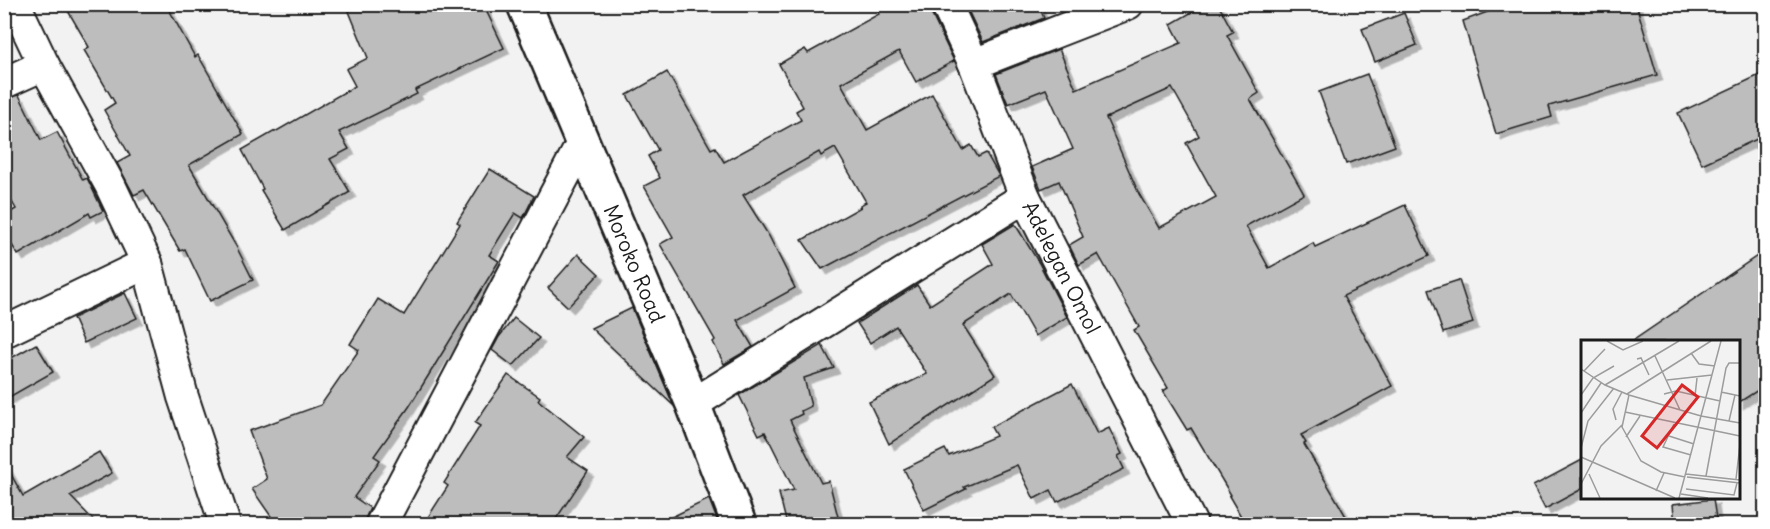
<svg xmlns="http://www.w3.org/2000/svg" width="1770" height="529" font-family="Delius,sans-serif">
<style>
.building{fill:#bdbdbd;stroke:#1c1c1c;stroke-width:1.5;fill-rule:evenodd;filter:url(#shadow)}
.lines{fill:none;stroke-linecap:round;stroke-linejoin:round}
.minor-casing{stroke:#1c1c1c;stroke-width:34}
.tertiary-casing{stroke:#1c1c1c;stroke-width:38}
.minor{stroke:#fff;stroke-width:30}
.tertiary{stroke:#fff;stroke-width:33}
.labels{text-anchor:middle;stroke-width:5;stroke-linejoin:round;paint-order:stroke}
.street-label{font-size:21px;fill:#1c1c1c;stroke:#fff}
.inset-road{fill:none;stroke:#9c9c9c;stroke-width:1.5}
.view{fill:#d62828;fill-opacity:0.15;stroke:#d62828;stroke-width:3}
.inset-edge{fill:none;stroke:#1c1c1c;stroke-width:3}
</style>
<defs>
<filter id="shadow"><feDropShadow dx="5.5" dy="5.5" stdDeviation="0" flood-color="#0004"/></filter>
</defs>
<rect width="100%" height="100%" fill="#f2f2f2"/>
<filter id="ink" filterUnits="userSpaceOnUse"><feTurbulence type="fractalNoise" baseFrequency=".0167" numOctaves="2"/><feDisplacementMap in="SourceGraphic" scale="12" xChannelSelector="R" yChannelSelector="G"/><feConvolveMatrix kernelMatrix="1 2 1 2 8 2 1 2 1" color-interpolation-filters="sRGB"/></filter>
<g filter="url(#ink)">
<!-- building -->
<g class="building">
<path d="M 64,4 L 166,4 L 195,57 L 198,55 L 243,134 L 189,165 L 236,246 L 253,280 L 210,301 L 185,249 L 180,251 L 144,190 L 134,195 L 117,163 L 130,156 L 104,110 L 115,103 L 84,50 L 89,47 Z"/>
<path d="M 346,4 L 483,4 L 504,48 L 415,90 L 417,94 L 339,132 L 349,149 L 330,159 L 350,192 L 285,230 L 261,190 L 263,189 L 242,150 L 275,131 L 275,132 L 355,86 L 346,69 L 368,58 Z"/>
<path d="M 874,4 L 929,4 L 930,11 L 954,61 L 916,82 L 899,51 L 841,83 L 867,130 L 932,94 L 963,150 L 971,145 L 978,157 L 986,153 L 999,176 L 822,269 L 802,240 L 861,207 L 860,205 L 866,202 L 835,148 L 821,156 L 819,152 L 743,195 L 769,236 L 795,288 L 737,320 L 753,347 L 724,364 L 713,342 L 715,340 L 660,244 L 673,237 L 644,186 L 660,178 L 648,156 L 658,150 L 627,95 L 667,72 L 711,149 L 715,147 L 724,162 L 801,120 L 796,111 L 803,107 L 779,64 L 805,49 L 808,53 L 879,14 Z"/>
<path d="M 965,4 L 1038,4 L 1044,18 L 983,42 Z"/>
<path d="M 1206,4 L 1218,4 L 1233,32 L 1227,35 L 1259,93 L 1250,99 L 1304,194 L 1246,226 L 1269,268 L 1313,243 L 1315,247 L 1405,205 L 1429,256 L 1343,296 L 1392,386 L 1301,435 L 1306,443 L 1304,444 L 1351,525 L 1246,525 L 1229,496 L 1231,495 L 1191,428 L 1187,430 L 1163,391 L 1168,388 L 1134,330 L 1139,327 L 1098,254 L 1079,265 L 1069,245 L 1083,237 L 1059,181 L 1041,189 L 1032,167 L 1073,149 L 1046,89 L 1008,104 L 996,74 L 1059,49 L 1076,89 L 1181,43 L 1171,24 ZM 1172,88 L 1199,136 L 1186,143 L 1216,197 L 1159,228 L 1139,194 L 1106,118 Z"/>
<path d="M 1509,4 L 1636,4 L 1657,75 L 1549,106 L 1552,117 L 1496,134 L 1463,21 Z"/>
<path d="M 1404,13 L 1417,45 L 1375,62 L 1362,29 Z"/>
<path d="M 1766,72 L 1766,135 L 1702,164 L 1678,113 Z"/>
<path d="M 1367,74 L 1395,146 L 1346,164 L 1319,92 Z"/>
<path d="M 19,95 L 41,140 L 57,132 L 83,180 L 87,178 L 103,211 L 91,217 L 89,213 L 18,255 L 4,232 L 4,216 L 16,209 L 4,188 L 4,100 Z"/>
<path d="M 490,169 L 534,196 L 523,218 L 515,213 L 489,255 L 499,261 L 409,407 L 374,456 L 380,460 L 354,497 L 370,508 L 365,519 L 361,525 L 277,525 L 252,489 L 267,479 L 249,431 L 321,405 L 359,350 L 350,344 L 378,299 L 404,315 L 460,224 L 457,222 Z"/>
<path d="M 1015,224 L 1039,263 L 1067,317 L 1035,336 L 1011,294 L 963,325 L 995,375 L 889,444 L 869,402 L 927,374 L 896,326 L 870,343 L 857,323 L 917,285 L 930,305 L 993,264 L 982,244 Z"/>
<path d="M 1766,250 L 1766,385 L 1738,403 L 1738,342 L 1631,342 Z"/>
<path d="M 578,254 L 599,274 L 568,307 L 548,288 Z"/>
<path d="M 1459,280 L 1473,323 L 1443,333 L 1428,290 Z"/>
<path d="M 125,293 L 137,318 L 84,343 L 73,318 Z"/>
<path d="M 632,308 L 674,406 L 591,328 Z"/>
<path d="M 514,318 L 539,338 L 513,366 L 492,350 L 499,337 Z"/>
<path d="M 36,344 L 53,372 L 4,400 L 4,362 Z"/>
<path d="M 822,345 L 834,368 L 804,378 L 811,406 L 801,411 L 802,414 L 790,420 L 821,483 L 829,481 L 840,525 L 787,525 L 779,493 L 794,490 L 765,432 L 759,435 L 739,395 Z"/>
<path d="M 508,375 L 540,397 L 538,400 L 584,437 L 567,457 L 588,471 L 552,525 L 423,525 L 448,486 L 444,483 L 480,426 L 475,423 Z"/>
<path d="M 1072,384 L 1097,434 L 1109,428 L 1122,454 L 1118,456 L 1124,469 L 1057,502 L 1051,490 L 1034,499 L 1017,465 L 964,487 L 966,489 L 924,510 L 904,469 L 945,449 L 949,456 L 996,436 L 991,427 Z"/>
<path d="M 99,452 L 112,473 L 70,496 L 98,525 L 4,525 L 4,462 L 23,496 Z"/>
<path d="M 1582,460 L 1582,489 L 1545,509 L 1533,486 Z"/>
<path d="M 709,499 L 719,525 L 655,525 Z"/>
<path d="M 1713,499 L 1717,525 L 1675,525 L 1673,504 Z"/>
</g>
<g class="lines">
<!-- minor casing -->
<g class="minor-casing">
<g id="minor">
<path d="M 15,4 L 44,65 L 110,185 L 147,263 L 183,397 L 225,524"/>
<path id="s1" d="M 946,4 L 974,64 L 1025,197 L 1192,524"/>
<path d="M 974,64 L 1128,4"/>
<path d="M 4,83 L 44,65"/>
<path d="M 4,332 L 147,263"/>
<path d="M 693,404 L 1025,197"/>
<path d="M 381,524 L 582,143"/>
</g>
</g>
<!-- tertiary casing -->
<g class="tertiary-casing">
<g id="tertiary">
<path id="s2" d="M 524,4 L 693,404 L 739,524"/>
</g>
</g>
<!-- minor -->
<use href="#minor" class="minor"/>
<!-- tertiary -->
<use href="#tertiary" class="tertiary"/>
</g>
</g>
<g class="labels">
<!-- street labels -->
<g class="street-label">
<text dy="7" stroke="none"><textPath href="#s2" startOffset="282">Moroko Road</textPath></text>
<text dy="7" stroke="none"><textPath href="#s1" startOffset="288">Adelegan Omol</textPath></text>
</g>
</g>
<!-- overview -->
<g transform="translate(1581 340)">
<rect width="159" height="159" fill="#f2f2f2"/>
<path class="inset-road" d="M 26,1 L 42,10 L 62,1M 110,13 L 118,24 L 134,26M 74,16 L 99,70M 56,19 L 60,18 L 68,35M 0,29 L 24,45 L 48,55 L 120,76 L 159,83M 3,31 L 24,9M 86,40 L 131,35M 24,45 L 98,1M 140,52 L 159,56M 46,54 L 130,1M 83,54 L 95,51 L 139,61M 0,55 L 12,38 L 33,26M 48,55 L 41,87 L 60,121 L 80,132 L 104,137M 114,56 L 116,38M 44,72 L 159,96M 0,73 L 20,43M 35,80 L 32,69 L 41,52M 148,81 L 154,55M 93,84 L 82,107 L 110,115M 88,96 L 113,104M 45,97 L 59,76M 0,108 L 7,81 L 33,48M 0,117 L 94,158M 8,134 L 19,158M 105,134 L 159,140M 125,136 L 145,28 L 148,23 L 159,23M 106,137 L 159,143M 155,139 L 159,104M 0,144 L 20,106 L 41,85M 105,149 L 153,155 L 156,143M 75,151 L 83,133M 100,154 L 127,158M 98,158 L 140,1"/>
<path class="view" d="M 101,45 L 117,57 L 76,108 L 61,96 Z"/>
<rect width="159" height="159" class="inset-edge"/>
</g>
<!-- margin -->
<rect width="1770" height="529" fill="none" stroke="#fff" stroke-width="24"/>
<rect x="12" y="12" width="1746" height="505" fill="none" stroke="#1c1c1c" stroke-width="2" filter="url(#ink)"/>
</svg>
